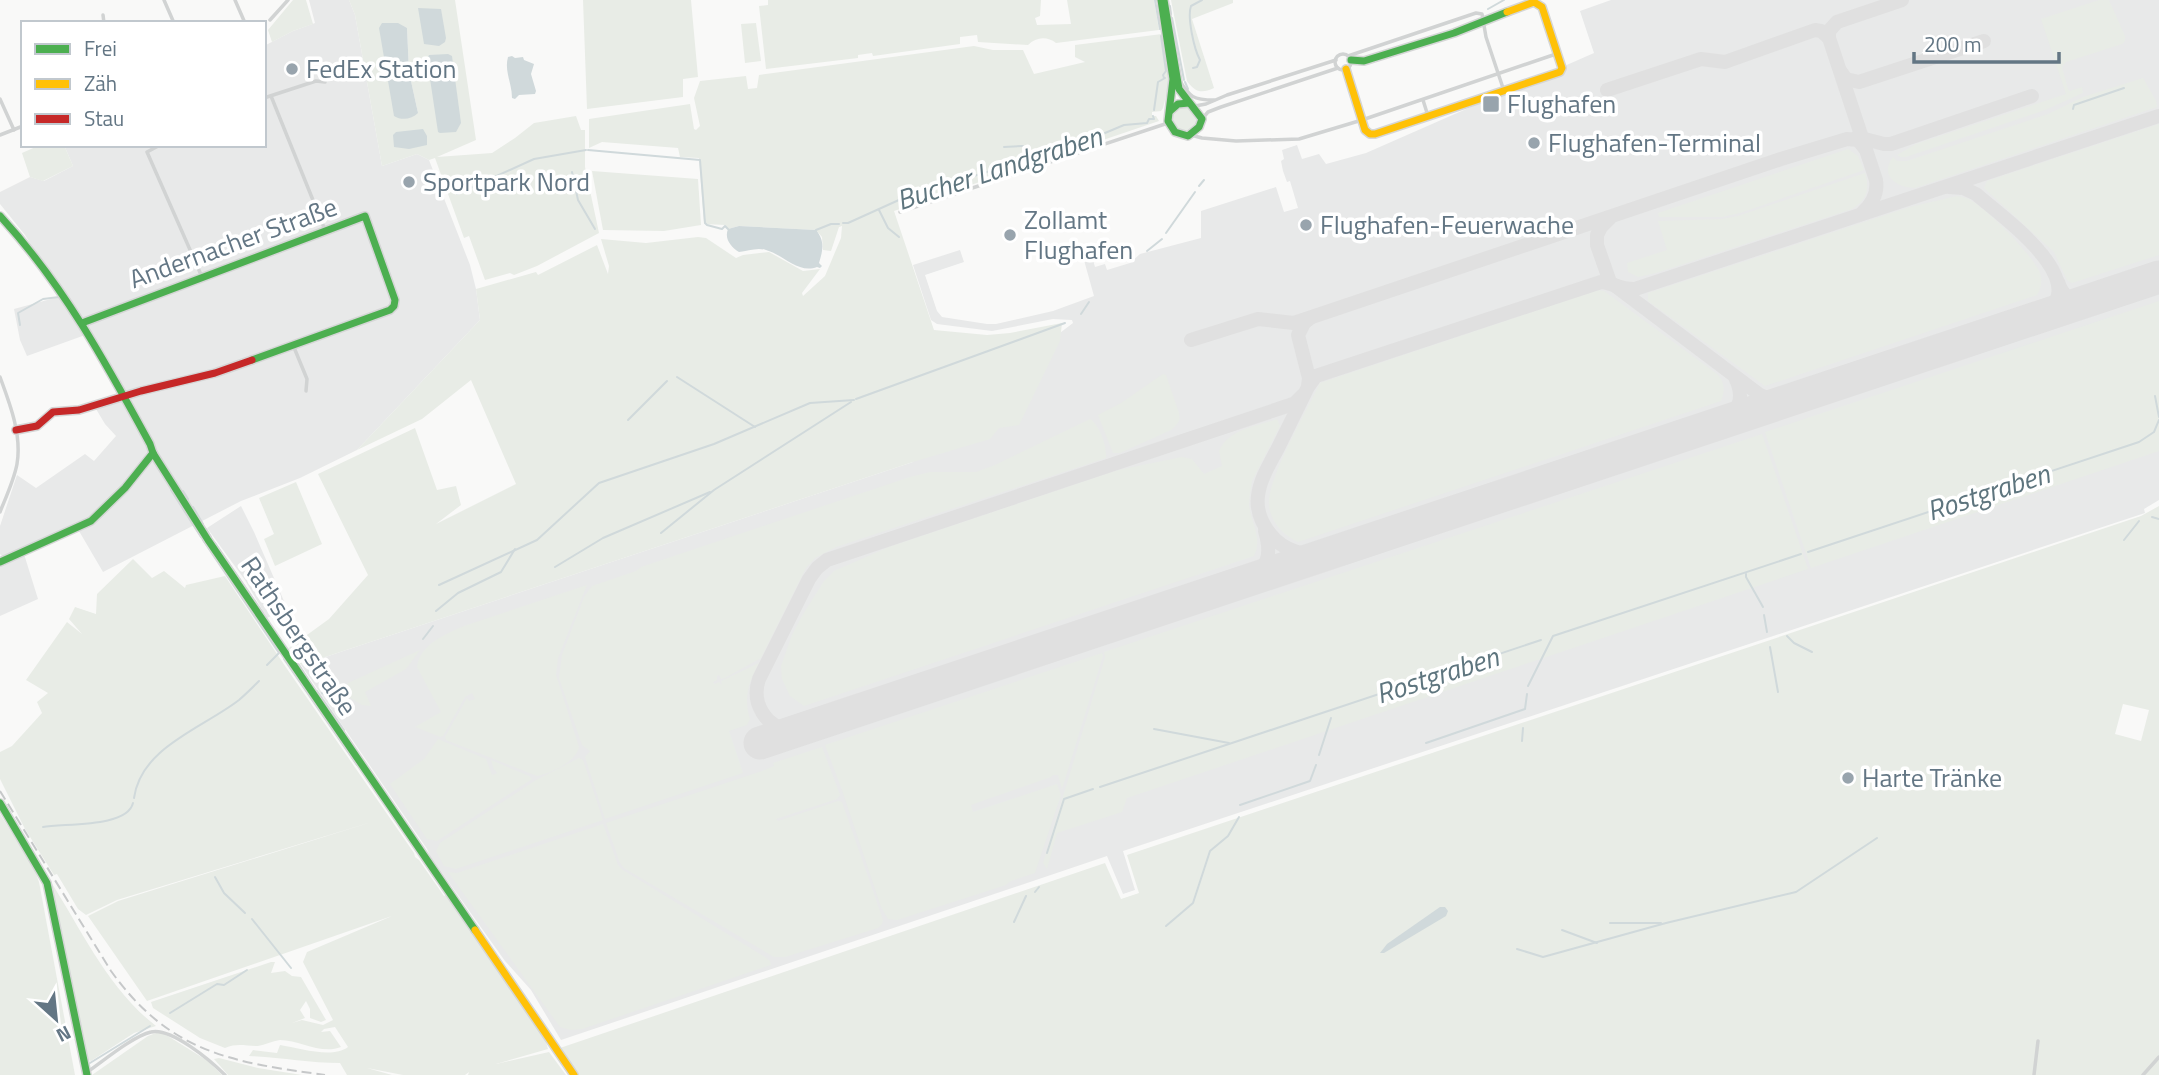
<svg xmlns="http://www.w3.org/2000/svg" width="2159" height="1075" font-family="'Titillium Web',sans-serif">
<style>
.built{fill:#e8e9e9}
.green{fill:#e8ece6;fill-rule:evenodd}
.water{fill:#d0d9db}
.lines{fill:none;stroke-linecap:round;stroke-linejoin:round}
.stream{stroke:#d0d9db;stroke-width:2}
.taxiway{stroke:#e0e0e0;stroke-width:14}
.runway{stroke:#e0e0e0;stroke-width:33}
.fast-casing{stroke:#d5d6d6;stroke-width:10}
.slow-casing{stroke:#d5d6d6;stroke-width:10}
.jam-casing{stroke:#d5d6d6;stroke-width:10}
.street{stroke:#d1d3d3;stroke-width:3.5}
.fast{stroke:#4caf50;stroke-width:7}
.slow{stroke:#ffc107;stroke-width:7}
.jam{stroke:#c62828;stroke-width:7}
.rail{stroke:#c6c8c9;stroke-width:2;stroke-dasharray:10 5;stroke-linecap:butt}
.poi-dot{fill:#98a4ad;stroke:#fff;stroke-width:2.5}
.labels{text-anchor:middle;stroke-width:7;stroke-linejoin:round;paint-order:stroke}
.poi-label{font-size:26px;fill:#637684;stroke:#fff;text-anchor:start}
.street-label{font-size:26px;fill:#637684;stroke:#fff}
.water-label{font-size:28px;font-style:italic;fill:#5e757e;stroke:#fff}
</style>
<rect width="100%" height="100%" fill="#f9f9f8"/>
<!-- built -->
<g class="built">
<path d="M 309,0 L 349,0 L 355,15 L 382,166 L 417,154 L 429,160 L 470,265 L 476,289 L 480,320 L 357,450 L 300,478 L 241,501 L 103,572 L 79,531 L 24,554 L 38,599 L 0,616 L 0,565 L 7,561 L 0,554 L 0,526 L 17,475 L 36,488 L 85,454 L 94,461 L 116,436 L 105,424 L 93,404 L 121,394 L 88,334 L 27,356 L 20,340 L 14,309 L 62,296 L 25,235 L 0,204 L 0,192 L 30,177 L 44,181 L 73,166 L 64,145 L 264,145 L 264,46 L 293,31 L 315,23 Z"/>
<path d="M 1611,0 L 2159,0 L 2159,500 L 2144,509 L 2145,513 L 1123,851 L 1135,890 L 1123,894 L 1107,856 L 561,1040 L 531,990 L 505,961 L 430,856 L 427,849 L 301,665 L 913,462 L 1048,342 L 1073,323 L 1072,320 L 1053,319 L 992,331 L 937,324 L 931,320 L 913,265 L 960,250 L 964,262 L 925,275 L 937,311 L 942,317 L 987,324 L 996,324 L 1053,311 L 1094,296 L 1082,253 L 1090,250 L 1095,267 L 1105,264 L 1107,270 L 1130,263 L 1140,254 L 1201,238 L 1201,211 L 1276,187 L 1284,212 L 1298,208 L 1290,181 L 1287,182 L 1283,171 L 1281,161 L 1284,159 L 1282,150 L 1297,145 L 1302,159 L 1319,154 L 1326,164 L 1366,153 L 1594,53 L 1580,11 Z"/>
<path d="M 241,506 L 254,532 L 287,608 L 267,618 L 245,580 L 207,528 Z"/>
</g>
<!-- green -->
<g class="green">
<path d="M 293,0 L 306,0 L 313,24 L 293,31 L 272,42 L 268,30 Z"/>
<path d="M 349,0 L 455,0 L 476,140 L 437,157 L 492,153 L 515,138 L 534,123 L 576,116 L 581,130 L 585,130 L 585,167 L 599,233 L 537,266 L 514,275 L 510,273 L 485,280 L 469,236 L 464,238 L 435,158 L 429,160 L 417,154 L 382,166 L 355,15 ZM 382,23 L 407,28 L 409,72 L 418,113 Z"/>
<path d="M 583,0 L 691,0 L 698,77 L 683,79 L 683,97 L 587,109 Z"/>
<path d="M 768,0 L 1041,0 L 1040,16 L 1035,18 L 1037,25 L 1071,24 L 1067,0 L 1154,0 L 1159,30 L 1056,43 C 1047,36 1036,37 1028,45 L 978,42 L 977,35 L 960,37 L 960,44 L 873,56 L 872,53 L 858,55 L 858,58 L 766,69 L 759,6 L 768,5 Z"/>
<path d="M 1171,0 L 1233,0 L 1233,3 L 1192,19 L 1214,88 C 1201,94 1195,92 1187,81 Z"/>
<path d="M 2099,0 L 2109,0 L 2125,36 L 2125,41 L 2122,44 L 2066,62 L 2062,67 L 2068,89 L 2070,91 L 2082,87 L 2083,93 L 2045,110 L 1906,157 L 1901,157 L 1897,155 L 1916,144 L 2066,94 L 2041,19 Z"/>
<path d="M 756,23 L 761,61 L 745,63 L 741,24 Z"/>
<path d="M 1162,34 L 1169,74 L 1169,84 L 1163,108 L 1161,111 L 1152,112 L 1152,116 L 1156,116 L 1159,121 L 894,211 L 934,330 L 987,335 L 1010,333 L 1062,323 L 1060,341 L 1019,425 L 999,428 L 990,439 L 913,462 L 301,665 L 289,648 L 329,619 L 368,575 L 318,474 L 415,428 L 437,490 L 456,486 L 461,505 L 436,524 L 516,484 L 471,380 L 422,419 L 357,450 L 480,320 L 476,289 L 536,272 L 538,275 L 597,245 L 608,274 L 609,266 L 601,239 L 646,243 L 698,237 L 706,238 L 736,258 L 743,255 L 769,252 L 803,271 L 820,269 L 802,293 L 803,296 L 825,276 L 841,238 L 842,226 L 839,227 L 831,251 L 823,250 L 822,237 L 816,230 L 739,226 L 728,229 L 725,225 L 704,224 L 699,158 L 680,157 L 678,148 L 602,142 L 589,148 L 589,119 L 690,104 L 694,129 L 696,130 L 700,126 L 694,98 L 700,81 L 746,76 L 748,89 L 757,88 L 759,75 L 974,46 L 993,50 L 1023,50 L 1034,74 L 1085,62 L 1075,57 L 1075,45 Z"/>
<path d="M 2143,78 L 2156,101 L 2157,107 L 1915,188 C 1897,188 1879,176 1893,157 L 1897,161 L 1907,161 L 2048,114 L 2083,97 Z"/>
<path d="M 1191,104 L 1200,117 L 1198,125 L 1191,131 L 1178,130 L 1171,121 L 1172,111 L 1175,107 Z"/>
<path d="M 2159,124 L 2159,255 L 2072,283 L 2067,280 L 2054,252 L 1984,188 L 1987,181 Z"/>
<path d="M 40,145 L 64,145 L 73,166 L 43,181 L 30,177 L 22,153 Z"/>
<path d="M 1848,149 L 1858,156 L 1864,170 L 1740,213 L 1722,217 L 1659,217 L 1658,213 Z"/>
<path d="M 592,171 L 698,179 L 701,225 L 664,231 L 603,230 Z"/>
<path d="M 1865,173 C 1870,189 1867,200 1852,209 L 1656,273 L 1638,277 L 1628,272 L 1627,263 L 1667,250 L 1658,221 L 1722,219 L 1738,216 Z"/>
<path d="M 1957,196 C 1962,197 1968,198 1972,201 C 1990,212 2028,251 2038,269 C 2043,277 2042,287 2037,295 L 1765,386 L 1648,301 L 1648,293 L 1910,207 Z"/>
<path d="M 1598,290 L 1604,291 L 1717,374 C 1725,382 1725,391 1721,401 L 1298,542 C 1283,535 1270,522 1269,504 C 1267,479 1308,408 1320,383 Z"/>
<path d="M 2159,301 L 2159,451 L 1811,568 L 1765,432 Z"/>
<path d="M 1163,374 L 1166,375 L 1179,413 C 1181,421 1177,425 1171,430 L 1120,453 L 1113,453 L 1098,415 L 1121,403 Z"/>
<path d="M 1090,419 C 1100,426 1107,446 1106,458 L 836,547 L 815,558 L 806,568 L 761,658 L 725,678 L 721,679 L 719,675 L 717,676 L 717,680 L 713,682 L 714,684 L 719,682 L 722,685 L 721,681 L 759,663 C 749,682 743,697 750,719 L 747,725 L 729,731 L 743,773 L 605,819 L 585,757 L 590,751 L 582,745 L 559,678 L 562,655 L 584,597 L 592,586 L 636,571 L 641,567 L 910,477 L 930,472 L 976,472 L 995,465 Z"/>
<path d="M 1277,419 L 1280,426 L 1252,481 C 1251,489 1249,497 1249,505 C 1251,523 1263,538 1254,556 L 804,706 L 790,696 L 782,679 L 781,666 L 792,635 L 802,616 L 824,581 L 834,571 L 889,547 L 1118,470 L 1182,457 L 1192,459 L 1204,474 L 1222,466 L 1219,451 C 1228,429 1257,426 1277,419 Z"/>
<path d="M 1762,434 L 1808,569 L 1127,798 L 1122,812 L 1057,833 L 1047,869 L 1043,863 L 1105,657 L 1104,652 Z"/>
<path d="M 296,482 L 322,544 L 275,566 L 264,539 L 274,534 L 259,498 Z"/>
<path d="M 2159,506 L 2159,1075 L 578,1075 L 560,1048 L 1105,863 L 1121,899 L 1139,893 L 1127,855 L 2141,516 ZM 2123,704 L 2149,710 L 2141,741 L 2115,734 Z"/>
<path d="M 133,559 L 152,578 L 164,571 L 185,588 L 186,585 L 225,576 L 285,666 L 414,853 L 415,857 L 419,860 L 444,896 L 446,895 L 545,1038 L 548,1049 L 496,1064 L 549,1052 L 566,1075 L 468,1075 L 469,1072 L 465,1075 L 403,1075 L 367,1068 L 392,1075 L 347,1075 L 340,1063 C 309,1063 280,1057 249,1056 L 253,1050 L 277,1053 L 280,1045 C 300,1048 332,1059 348,1047 L 335,1027 L 324,1029 L 321,1032 L 330,1031 L 341,1047 C 321,1055 300,1040 280,1040 C 272,1041 265,1045 258,1046 C 245,1046 237,1043 225,1048 L 200,1038 L 153,1008 L 151,1002 L 271,962 L 275,962 L 271,973 L 285,971 L 292,976 L 301,977 L 326,1020 L 321,1022 L 310,1018 L 310,1009 L 306,1001 L 300,1010 L 305,1018 L 292,1023 L 302,1020 L 323,1025 L 333,1020 L 303,962 L 307,952 L 392,916 L 147,1001 L 88,916 L 118,901 L 375,821 L 117,900 L 86,915 L 78,909 L 57,874 L 54,875 L 25,829 L 0,779 L 0,752 L 12,746 L 42,713 L 37,702 L 48,693 L 26,680 L 67,622 L 82,634 L 69,619 L 75,607 L 96,614 L 97,594 Z"/>
<path d="M 587,585 L 558,658 L 556,675 L 579,747 C 576,762 551,773 537,776 L 446,740 L 445,737 L 467,698 L 469,701 L 475,699 L 472,693 L 465,697 L 443,736 L 440,737 L 415,727 L 441,712 L 417,667 C 420,644 446,634 464,626 Z"/>
<path d="M 420,650 L 406,669 L 365,692 L 371,706 L 362,705 L 344,694 L 348,683 Z"/>
<path d="M 1102,653 L 1103,656 L 1062,789 L 1058,775 L 1053,775 L 1051,777 L 971,805 L 973,812 L 1057,784 L 1061,795 L 1035,873 L 1011,881 L 1006,885 L 897,920 L 888,919 L 881,907 L 841,787 L 825,745 Z"/>
<path d="M 438,739 L 486,759 L 492,775 L 497,773 L 495,770 L 494,770 L 491,760 L 529,776 L 532,779 L 437,841 L 427,839 L 390,784 L 424,759 Z"/>
<path d="M 822,747 L 840,795 L 837,799 L 776,819 L 778,821 L 838,801 L 842,802 L 883,920 L 882,924 L 878,928 L 785,957 L 774,957 L 624,868 L 620,863 L 606,823 L 762,771 L 774,766 L 773,763 Z"/>
<path d="M 579,758 L 583,760 L 603,820 L 456,869 L 444,866 L 436,851 L 440,843 L 536,780 Z"/>
<path d="M 0,814 L 34,868 L 39,882 L 75,1075 L 0,1075 Z"/>
<path d="M 603,824 L 618,865 L 623,870 L 765,957 L 770,961 L 771,965 L 582,1029 L 571,1030 L 560,1027 L 448,872 L 457,873 Z"/>
<path d="M 51,882 C 82,931 109,990 156,1026 L 134,1033 L 91,1061 L 86,1059 Z"/>
<path d="M 156,1033 L 163,1033 L 208,1061 L 222,1075 L 92,1075 L 148,1036 Z"/>
<path d="M 219,1058 L 258,1068 L 302,1075 L 228,1075 L 214,1059 Z"/>
</g>
<!-- water -->
<g class="water">
<path d="M 418,8 L 441,9 L 446,38 L 445,42 L 439,46 L 424,44 Z"/>
<path d="M 382,23 L 398,23 L 407,28 L 409,72 L 418,113 C 412,119 402,121 394,116 L 379,28 Z"/>
<path d="M 448,54 L 452,56 L 461,123 L 456,132 L 440,133 L 438,132 L 427,59 L 429,55 Z"/>
<path d="M 512,56 L 515,58 L 523,57 L 524,60 L 534,64 L 531,74 L 536,91 L 535,94 L 519,95 L 515,99 L 512,98 C 512,83 504,71 508,57 Z"/>
<path d="M 423,129 L 427,136 L 427,145 L 409,149 L 394,147 L 393,135 L 396,132 Z"/>
<path d="M 739,226 L 816,230 C 825,241 823,250 819,263 L 822,266 L 820,268 L 817,267 C 798,274 784,255 766,250 C 757,247 748,251 739,252 C 731,247 724,239 728,229 Z"/>
<path d="M 1440,907 L 1445,907 L 1448,911 L 1446,916 L 1384,953 L 1380,953 L 1387,944 Z"/>
</g>
<g class="lines">
<!-- stream -->
<g class="stream">
<path d="M 1155,0 L 1160,29"/>
<path d="M 1170,6 L 1171,14"/>
<path d="M 1488,9 L 1504,0"/>
<path d="M 1172,18 L 1184,80"/>
<path d="M 1161,36 L 1166,71 L 1163,75 L 1164,78"/>
<path d="M 1193,68 L 1197,67 L 1200,60 C 1194,49 1187,17 1191,6 L 1202,0"/>
<path d="M 1185,82 L 1188,89"/>
<path d="M 2073,109 L 2074,105 L 2124,88"/>
<path d="M 1154,110 L 1158,82 L 1165,78"/>
<path d="M 1004,147 L 1023,146"/>
<path d="M 588,150 L 700,160 L 705,223 L 707,225 L 722,229 L 725,226 L 728,229"/>
<path d="M 572,172 L 578,200 L 595,229"/>
<path d="M 1199,186 L 1204,180"/>
<path d="M 457,194 L 534,159 L 586,150"/>
<path d="M 879,210 L 888,228 L 899,237"/>
<path d="M 843,223 L 848,223 L 921,190 L 961,180 L 1086,141 L 1124,125 L 1147,123 L 1149,119 L 1154,119 L 1153,116"/>
<path d="M 816,230 L 831,224 L 839,224"/>
<path d="M 1166,233 L 1195,192"/>
<path d="M 1147,251 L 1162,239"/>
<path d="M 1081,314 L 1089,302"/>
<path d="M 20,325 L 18,313 L 43,299 L 59,297"/>
<path d="M 677,377 L 755,427"/>
<path d="M 2155,396 L 2159,417"/>
<path d="M 856,399 L 1065,323"/>
<path d="M 628,420 L 667,381"/>
<path d="M 159,467 L 165,479"/>
<path d="M 171,490 L 201,537"/>
<path d="M 183,491 L 188,499"/>
<path d="M 193,507 L 203,524"/>
<path d="M 2152,517 L 2159,519"/>
<path d="M 206,529 L 211,537"/>
<path d="M 661,533 L 714,490 L 851,402"/>
<path d="M 203,540 L 279,653 L 267,665"/>
<path d="M 2124,540 L 2139,521"/>
<path d="M 215,543 L 263,613"/>
<path d="M 1808,552 L 2139,442 L 2154,432 L 2159,420"/>
<path d="M 555,567 L 603,538 L 710,492"/>
<path d="M 1746,574 L 1746,577 L 1763,607"/>
<path d="M 439,585 L 537,540 L 599,483 L 714,444 L 810,403 L 854,400"/>
<path d="M 436,611 L 458,593 L 501,572 L 515,549"/>
<path d="M 1764,615 L 1767,632"/>
<path d="M 1787,636 L 1794,643 L 1812,652"/>
<path d="M 423,639 L 433,626"/>
<path d="M 1770,647 L 1778,692"/>
<path d="M 284,659 L 357,765"/>
<path d="M 299,665 L 308,679"/>
<path d="M 1528,686 L 1553,636 L 1801,554"/>
<path d="M 317,691 L 344,730"/>
<path d="M 322,693 L 339,700"/>
<path d="M 1154,729 L 1229,743"/>
<path d="M 1522,741 L 1523,728"/>
<path d="M 1426,743 L 1525,709 L 1527,694"/>
<path d="M 1319,755 L 1331,718"/>
<path d="M 360,768 L 417,851"/>
<path d="M 1100,787 L 1541,640"/>
<path d="M 134,798 C 141,747 203,728 239,700 C 246,694 253,687 259,681"/>
<path d="M 1240,805 L 1310,781 L 1316,765"/>
<path d="M 43,827 C 64,823 127,828 133,803"/>
<path d="M 1047,853 L 1064,799 L 1093,789"/>
<path d="M 420,856 L 447,895"/>
<path d="M 215,877 L 224,893 L 245,913"/>
<path d="M 1035,892 L 1039,887"/>
<path d="M 252,919 L 291,968"/>
<path d="M 1014,922 L 1026,896"/>
<path d="M 1610,923 L 1661,923"/>
<path d="M 1166,926 L 1193,903 L 1210,851 L 1228,836 L 1239,817"/>
<path d="M 1562,930 L 1597,943"/>
<path d="M 1517,949 L 1543,957 L 1666,923 L 1796,892 L 1877,838"/>
<path d="M 170,1013 L 217,984 L 224,985 L 247,970"/>
<path d="M 90,1063 L 150,1026"/>
</g>
<!-- taxiway -->
<g class="taxiway">
<path d="M 1829,38 L 1829,31 L 1837,22 L 1902,0"/>
<path d="M 1841,72 L 1846,79 L 1859,82 L 1984,41"/>
<path d="M 1607,90 L 1701,59 L 1725,62 L 1815,30 L 1821,31 L 1829,38 L 1876,180 C 1878,193 1873,203 1863,212"/>
<path d="M 1857,137 L 1884,144 L 1891,144 L 2032,96"/>
<path d="M 1949,187 L 1963,188 L 1976,194 C 2001,216 2101,286 2038,317"/>
<path d="M 1610,218 L 1601,227 L 1597,235 L 1597,245 L 1610,282 L 1760,395 L 1772,400 L 1785,402"/>
<path d="M 2058,282 C 2063,297 2071,303 2088,301"/>
<path d="M 1191,340 L 1258,319 L 1294,323 L 1781,159 L 1847,139 L 1858,140 L 1866,150"/>
<path d="M 1308,386 L 1309,378 L 1298,335 L 1304,323 L 1310,318"/>
<path d="M 1726,421 C 1741,407 1744,396 1735,377"/>
<path d="M 1325,555 C 1304,555 1285,552 1271,535 C 1262,524 1256,511 1258,496 C 1260,478 1271,462 1279,446 C 1289,426 1298,407 1308,387 L 1316,376 L 1601,282 C 1613,283 1622,290 1635,289 L 2159,116"/>
<path d="M 1243,582 C 1267,569 1273,558 1265,531"/>
<path d="M 814,725 C 806,727 798,730 791,730 C 765,728 751,702 759,679 L 809,579 L 817,568 L 827,560 L 1287,406 L 1295,403 L 1303,395"/>
</g>
<!-- runway -->
<path class="runway" d="M 760,743 L 2159,277"/>
<!-- fast casing -->
<g class="fast-casing">
<g id="fast">
<path d="M 1161,0 L 1173,79 L 1168,121 L 1175,132 L 1188,136 L 1199,127 L 1202,119 L 1179,89 L 1164,0"/>
<path d="M 1351,60 L 1364,61 L 1454,33 L 1507,12"/>
<path d="M 1170,111 L 1178,104 L 1189,103"/>
<path d="M 0,216 C 63,284 106,363 150,444 L 153,453 L 208,540 L 475,930"/>
<path d="M 82,323 L 365,216 L 395,300 L 394,306 L 390,310 L 252,360"/>
<path d="M 0,562 L 91,521 L 125,488 L 153,453"/>
<path d="M 0,803 L 47,883 L 87,1075"/>
</g>
</g>
<!-- slow casing -->
<g class="slow-casing">
<g id="slow">
<path d="M 1346,69 L 1365,130 L 1370,134 L 1375,134 L 1560,72 L 1562,68 L 1542,7 L 1534,2 L 1507,12"/>
<path d="M 475,930 L 574,1075"/>
</g>
</g>
<!-- jam casing -->
<g class="jam-casing">
<path id="jam" d="M 16,430 L 37,426 L 53,412 L 79,410 L 141,391 L 215,373 L 252,360"/>
</g>
<!-- street -->
<g class="street">
<path d="M 164,0 L 174,23"/>
<path d="M 235,0 L 245,23"/>
<path d="M 103,15 L 104,23"/>
<path d="M 270,20 L 288,0"/>
<path d="M 261,23 L 262,23"/>
<circle cx="1343" cy="62" r="8"/>
<path d="M 1348,56 L 1476,13 L 1482,14 L 1486,37 L 1504,91"/>
<path d="M 1179,80 C 1190,97 1193,100 1214,100"/>
<path d="M 271,96 L 325,230"/>
<path d="M 264,98 L 316,81 L 325,82"/>
<path d="M 0,99 L 14,130"/>
<path d="M 1423,100 L 1428,116"/>
<path d="M 1195,106 L 1206,104 L 1227,95 L 1336,60"/>
<path d="M 1202,119 L 1208,112 L 1221,107 L 1338,68"/>
<path d="M 0,135 L 23,126"/>
<path d="M 1191,135 L 1202,138 L 1236,141 L 1299,139 L 1362,120 L 1556,54"/>
<path d="M 160,145 L 147,152 L 202,277"/>
<path d="M 900,212 L 1168,123"/>
<path d="M 293,345 L 307,379 L 306,391"/>
<path d="M 0,377 C 10,404 22,435 17,464 C 14,480 6,497 0,512"/>
<path d="M 86,1073 C 102,1062 133,1036 151,1032 C 171,1027 211,1061 225,1075"/>
<path d="M 2034,1075 L 2038,1041"/>
<path d="M 2143,1075 L 2159,1057"/>
</g>
<!-- fast -->
<use href="#fast" class="fast"/>
<!-- slow -->
<use href="#slow" class="slow"/>
<!-- jam -->
<use href="#jam" class="jam"/>
<!-- rail -->
<path class="rail" d="M 0,791 L 111,971 C 170,1053 231,1062 325,1075"/>
</g>
<!-- markers -->
<g class="poi-dot">
<circle cx="292" cy="69" r="7"/>
<rect x="1482" y="95" width="18" height="18" rx="3.5"/>
<circle cx="1534" cy="143" r="7"/>
<circle cx="409" cy="182" r="7"/>
<circle cx="1306" cy="225" r="7"/>
<circle cx="1010" cy="235" r="7"/>
<circle cx="1848" cy="778" r="7"/>
</g>
<g class="labels">
<!-- poi labels -->
<g class="poi-label">
<text x="306" y="78">FedEx Station</text>
<text x="1507" y="113">Flughafen</text>
<text x="1548" y="152">Flughafen-Terminal</text>
<text x="423" y="191">Sportpark Nord</text>
<text x="1024" y="229">Zollamt<tspan x="1024" dy="30">Flughafen</tspan></text>
<text x="1320" y="234">Flughafen-Feuerwache</text>
<text x="1862" y="787">Harte Tränke</text>
</g>
<!-- street labels -->
<g class="street-label">
<text transform="translate(233 243) rotate(-20)" y="9">Andernacher Straße</text>
<text transform="translate(299 636) rotate(56)" y="9">Rathsbergstraße</text>
</g>
<!-- water labels -->
<g class="water-label">
<text transform="translate(999 168) rotate(-18)" y="10">Bucher Landgraben</text>
<text transform="translate(1988 492) rotate(-18)" y="10">Rostgraben</text>
<text transform="translate(1437 675) rotate(-18)" y="10">Rostgraben</text>
</g>
</g>
<!-- legend -->
<rect x="21" y="21" width="245" height="126" fill="#ffffff" stroke="#c1c8ce" stroke-width="2"/>
<rect x="35" y="44" width="35" height="10" fill="#4caf50" stroke="#c1c8ce" stroke-width="2"/>
<text x="84" y="56" font-size="21" fill="#637684">Frei</text>
<rect x="35" y="79" width="35" height="10" fill="#ffc107" stroke="#c1c8ce" stroke-width="2"/>
<text x="84" y="91" font-size="21" fill="#637684">Zäh</text>
<rect x="35" y="114" width="35" height="10" fill="#c62828" stroke="#c1c8ce" stroke-width="2"/>
<text x="84" y="126" font-size="21" fill="#637684">Stau</text>
<!-- north arrow -->
<g transform="translate(56 1019) rotate(153)" stroke="#ffffff" stroke-width="5" paint-order="stroke">
<path d="M0-5L12 26L0 18L-12 26Z" fill="#637684"/>
<text y="-10" font-size="19" font-weight="bold" text-anchor="middle" fill="#637684">N</text>
</g>
<!-- scale -->
<path d="M1914 52v10h145v-10" fill="none" stroke="#637684" stroke-width="3.5"/>
<text x="1924" y="52" font-size="21" fill="#637684" stroke="#ffffff" stroke-width="5" paint-order="stroke">200 m</text>
</svg>
